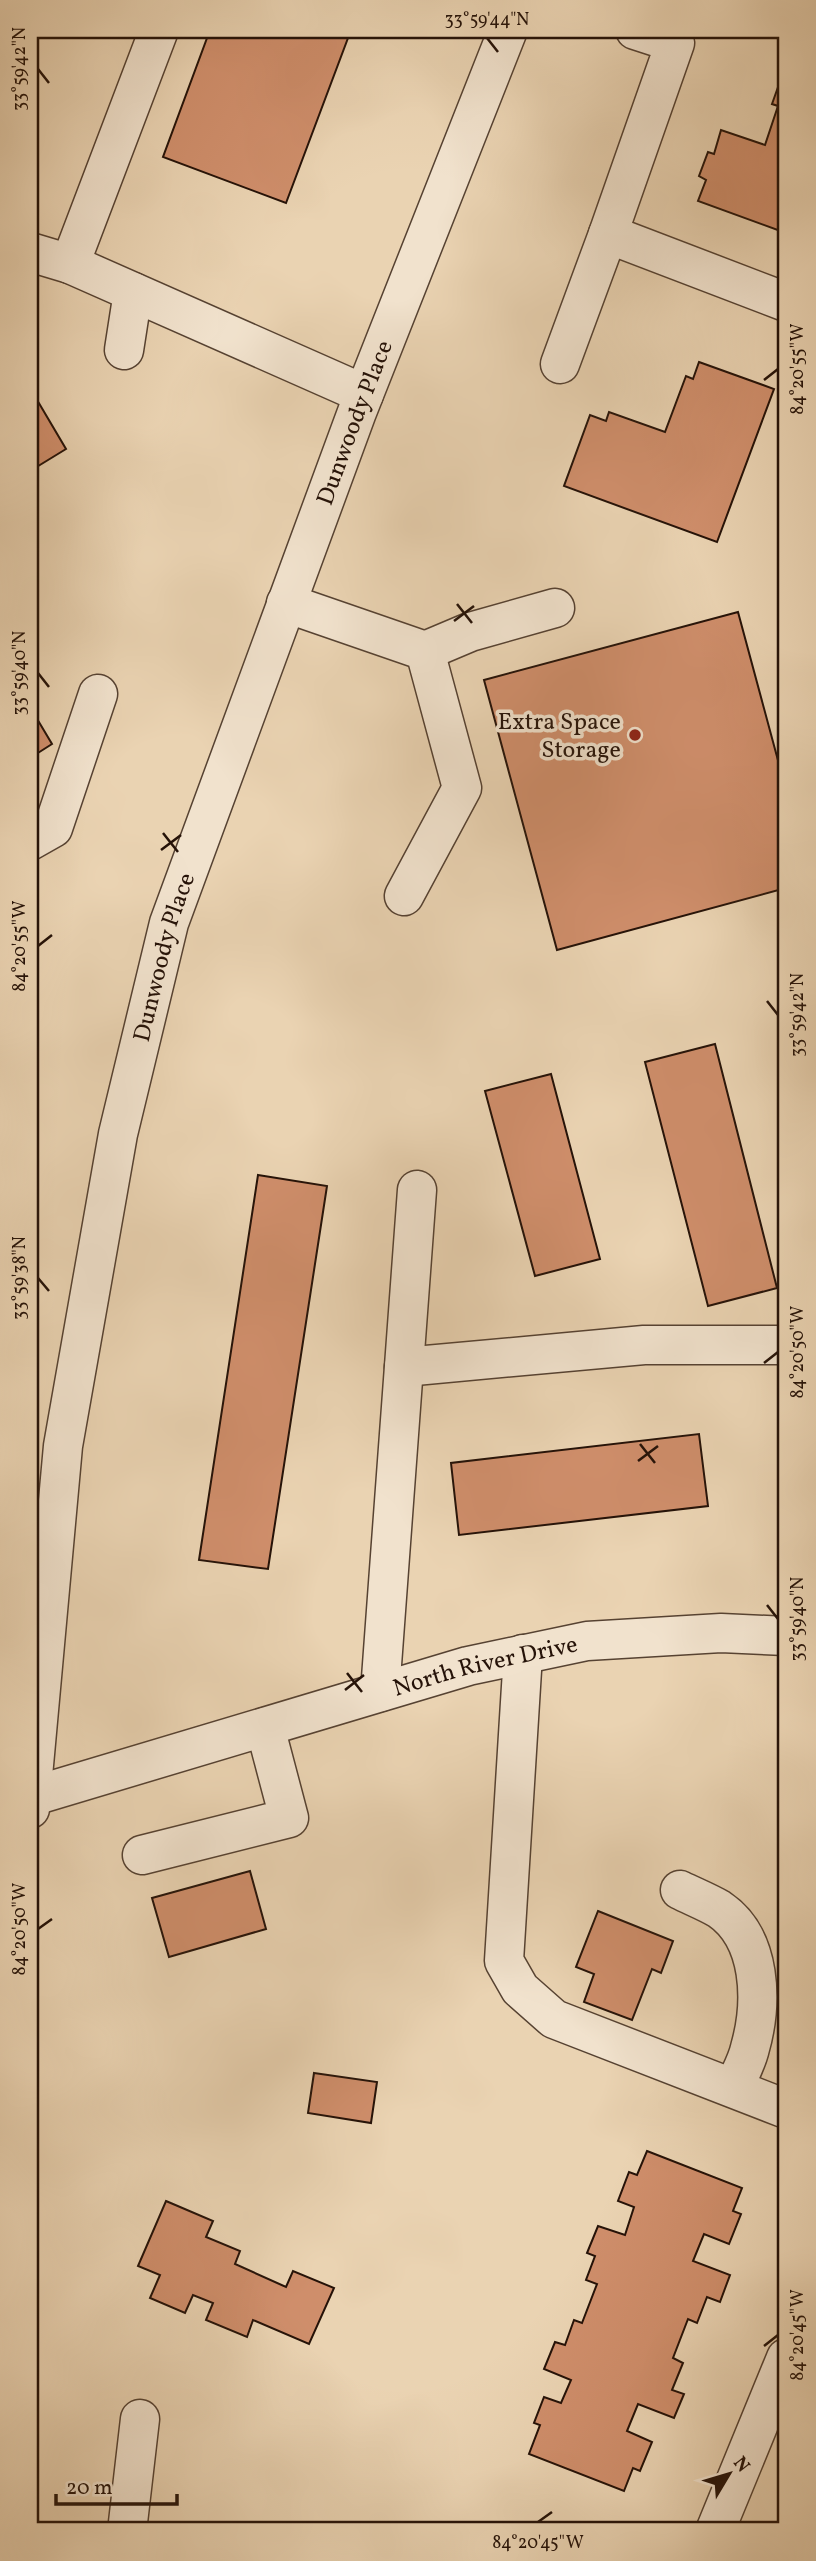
<svg xmlns="http://www.w3.org/2000/svg" width="816" height="2561" font-family="Vollkorn,serif">
<style>
.building{fill:#cf8e6b;stroke:#251208;stroke-width:2}
.lines{fill:none;stroke-linecap:round;stroke-linejoin:round}
.minor-casing{stroke:#564232;stroke-width:41}
.minor{stroke:#f1e2cd;stroke-width:38}
.ticks{fill:none;stroke:#251208;stroke-width:2.5}
.poi-dot{fill:#8f2418;stroke:#f1e2cd;stroke-width:2.5}
.labels{text-anchor:middle;stroke-width:7;stroke-linejoin:round;paint-order:stroke}
.street-label{font-size:24px;fill:#251208;stroke:#f1e2cd}
.poi-label{font-size:24px;fill:#251208;stroke:#f1e2cd;text-anchor:end}
.neatline{fill:none;stroke:#251208;stroke-width:2.5}
.ticks-label{font-size:18px;text-anchor:middle;fill:#251208}
</style>
<rect width="100%" height="100%" fill="#ead3b2"/>
<filter id="stains"><feTurbulence type="fractalNoise" baseFrequency=".00286" numOctaves="4"/><feColorMatrix values="0 0 0 0 .2 0 0 0 0 .09 0 0 0 0 .02 0 0 0 .5 -.17"/></filter>
<radialGradient id="worn" r=".72"><stop offset=".6" stop-color="#630" stop-opacity="0"/><stop offset="1" stop-color="#630" stop-opacity=".3"/></radialGradient>
<!-- building -->
<g class="building">
<path d="M 210,30 L 351,30 L 286,203 L 163,157 Z"/>
<path d="M 783,73 L 786,74 L 786,233 L 698,201 L 706,180 L 699,176 L 708,152 L 714,154 L 721,130 L 765,145 L 778,106 L 772,104 Z"/>
<path d="M 699,362 L 774,389 L 717,542 L 564,486 L 590,415 L 606,421 L 609,412 L 665,432 L 686,376 L 693,379 Z"/>
<path d="M 30,388 L 66,449 L 30,471 Z"/>
<path d="M 738,612 L 786,790 L 786,888 L 557,950 L 484,680 Z"/>
<path d="M 30,707 L 52,744 L 30,758 Z"/>
<path d="M 715,1044 L 777,1288 L 708,1306 L 645,1062 Z"/>
<path d="M 551,1074 L 600,1259 L 535,1276 L 485,1091 Z"/>
<path d="M 258,1175 L 327,1186 L 268,1569 L 199,1560 Z"/>
<path d="M 699,1434 L 708,1506 L 459,1535 L 451,1463 Z"/>
<path d="M 250,1871 L 266,1929 L 169,1957 L 152,1898 Z"/>
<path d="M 598,1911 L 673,1941 L 661,1973 L 652,1969 L 632,2020 L 584,2002 L 594,1974 L 576,1967 Z"/>
<path d="M 314,2073 L 377,2082 L 371,2123 L 308,2113 Z"/>
<path d="M 647,2151 L 742,2188 L 733,2211 L 741,2214 L 729,2244 L 704,2234 L 693,2261 L 730,2275 L 720,2302 L 707,2297 L 697,2323 L 688,2319 L 673,2358 L 683,2363 L 672,2390 L 684,2394 L 674,2418 L 638,2404 L 627,2431 L 652,2442 L 640,2471 L 633,2468 L 624,2491 L 529,2454 L 540,2425 L 534,2423 L 544,2397 L 561,2403 L 571,2380 L 544,2369 L 555,2342 L 565,2345 L 574,2320 L 582,2323 L 597,2284 L 586,2280 L 595,2256 L 587,2253 L 598,2226 L 625,2235 L 634,2207 L 618,2201 L 629,2172 L 637,2175 Z"/>
<path d="M 166,2201 L 213,2221 L 206,2237 L 240,2251 L 235,2264 L 286,2287 L 293,2271 L 334,2288 L 309,2344 L 253,2320 L 247,2337 L 206,2320 L 213,2303 L 193,2295 L 185,2313 L 150,2298 L 160,2275 L 138,2266 Z"/>
</g>
<g class="lines">
<!-- minor casing -->
<g class="minor-casing">
<g id="minor">
<path d="M 159,30 L 70,264 L 364,394"/>
<path d="M 635,30 L 675,43 L 608,234 L 786,302"/>
<path d="M 30,252 L 70,264"/>
<path d="M 124,350 L 133,292"/>
<path d="M 560,364 L 608,234"/>
<path d="M 286,603 L 425,651 L 462,788 L 404,896"/>
<path d="M 425,651 L 470,632 L 555,608"/>
<path d="M 30,841 L 53,828 L 98,694"/>
<path d="M 404,1367 L 644,1345 L 786,1345"/>
<path d="M 523,1654 L 504,1961 L 520,1989 L 554,2019 L 786,2109"/>
<path d="M 380,1692 L 417,1190"/>
<path id="s1" d="M 30,1797 L 468,1666 L 587,1641 L 721,1633 L 786,1636"/>
<path id="s2" d="M 30,1809 L 63,1446 L 118,1134 L 169,923 L 357,412 L 508,30"/>
<path d="M 142,1855 L 289,1818 L 265,1727"/>
<path d="M 680,1890 C 692,1896 707,1902 719,1909 C 762,1938 763,2002 750,2048 C 747,2062 739,2075 734,2088"/>
<path d="M 127,2531 L 140,2419"/>
<path d="M 715,2531 L 786,2358"/>
</g>
</g>
<!-- minor -->
<use href="#minor" class="minor"/>
</g>
<!-- ticks -->
<path class="ticks" d="M 487,38 L 498,52M 38,69 L 49,83M 764,380 L 778,369M 457,604 L 472,623M 454,621 L 474,606M 38,673 L 49,687M 163,833 L 178,852M 161,850 L 181,835M 38,946 L 52,935M 767,1001 L 778,1015M 38,1278 L 49,1291M 764,1363 L 778,1352M 640,1444 L 655,1463M 638,1461 L 658,1446M 767,1605 L 778,1619M 347,1673 L 362,1692M 345,1690 L 364,1675M 38,1929 L 52,1919M 764,2346 L 778,2335M 538,2522 L 552,2512"/>
<!-- markers -->
<circle class="poi-dot" cx="635" cy="735" r="7"/>
<g class="labels">
<!-- street labels -->
<g class="street-label">
<text dy="8" stroke="none"><textPath href="#s2" startOffset="1432">Dunwoody Place</textPath></text>
<text dy="8" stroke="none"><textPath href="#s2" startOffset="864">Dunwoody Place</textPath></text>
<text dy="8" stroke="none"><textPath href="#s1" startOffset="474">North River Drive</textPath></text>
</g>
<!-- poi labels -->
<g class="poi-label">
<text x="621" y="729">Extra Space<tspan x="621" dy="28">Storage</tspan></text>
</g>
</g>
<!-- margin -->
<rect width="816" height="2561" fill="none" stroke="#ead3b2" stroke-width="77"/>
<!-- north arrow -->
<g transform="translate(729 2474) rotate(52)" stroke="#f1e2cd" stroke-width="5" paint-order="stroke">
<path d="M0-5L12 26L0 18L-12 26Z" fill="#251208"/>
<text y="-10" font-size="19" font-weight="bold" text-anchor="middle" fill="#251208">N</text>
</g>
<!-- scale -->
<path d="M56 2494v10h121v-10" fill="none" stroke="#251208" stroke-width="3.5"/>
<text x="66" y="2494" font-size="21" fill="#251208" stroke="#f1e2cd" stroke-width="5" paint-order="stroke">20 m</text>
<rect x="38" y="38" width="740" height="2484" class="neatline"/>
<g class="ticks-label">
<text x="487" y="25">33°59'44"N</text>
<text transform="translate(19 69) rotate(-90)" y="6">33°59'42"N</text>
<text transform="translate(797 369) rotate(-90)" y="6">84°20'55"W</text>
<text transform="translate(19 673) rotate(-90)" y="6">33°59'40"N</text>
<text transform="translate(19 946) rotate(-90)" y="6">84°20'55"W</text>
<text transform="translate(797 1015) rotate(-90)" y="6">33°59'42"N</text>
<text transform="translate(19 1278) rotate(-90)" y="6">33°59'38"N</text>
<text transform="translate(797 1352) rotate(-90)" y="6">84°20'50"W</text>
<text transform="translate(797 1619) rotate(-90)" y="6">33°59'40"N</text>
<text transform="translate(19 1929) rotate(-90)" y="6">84°20'50"W</text>
<text transform="translate(797 2335) rotate(-90)" y="6">84°20'45"W</text>
<text x="538" y="2548">84°20'45"W</text>
</g>
<rect width="100%" height="100%" filter="url(#stains)"/>
<rect width="100%" height="100%" fill="url(#worn)"/>
</svg>
